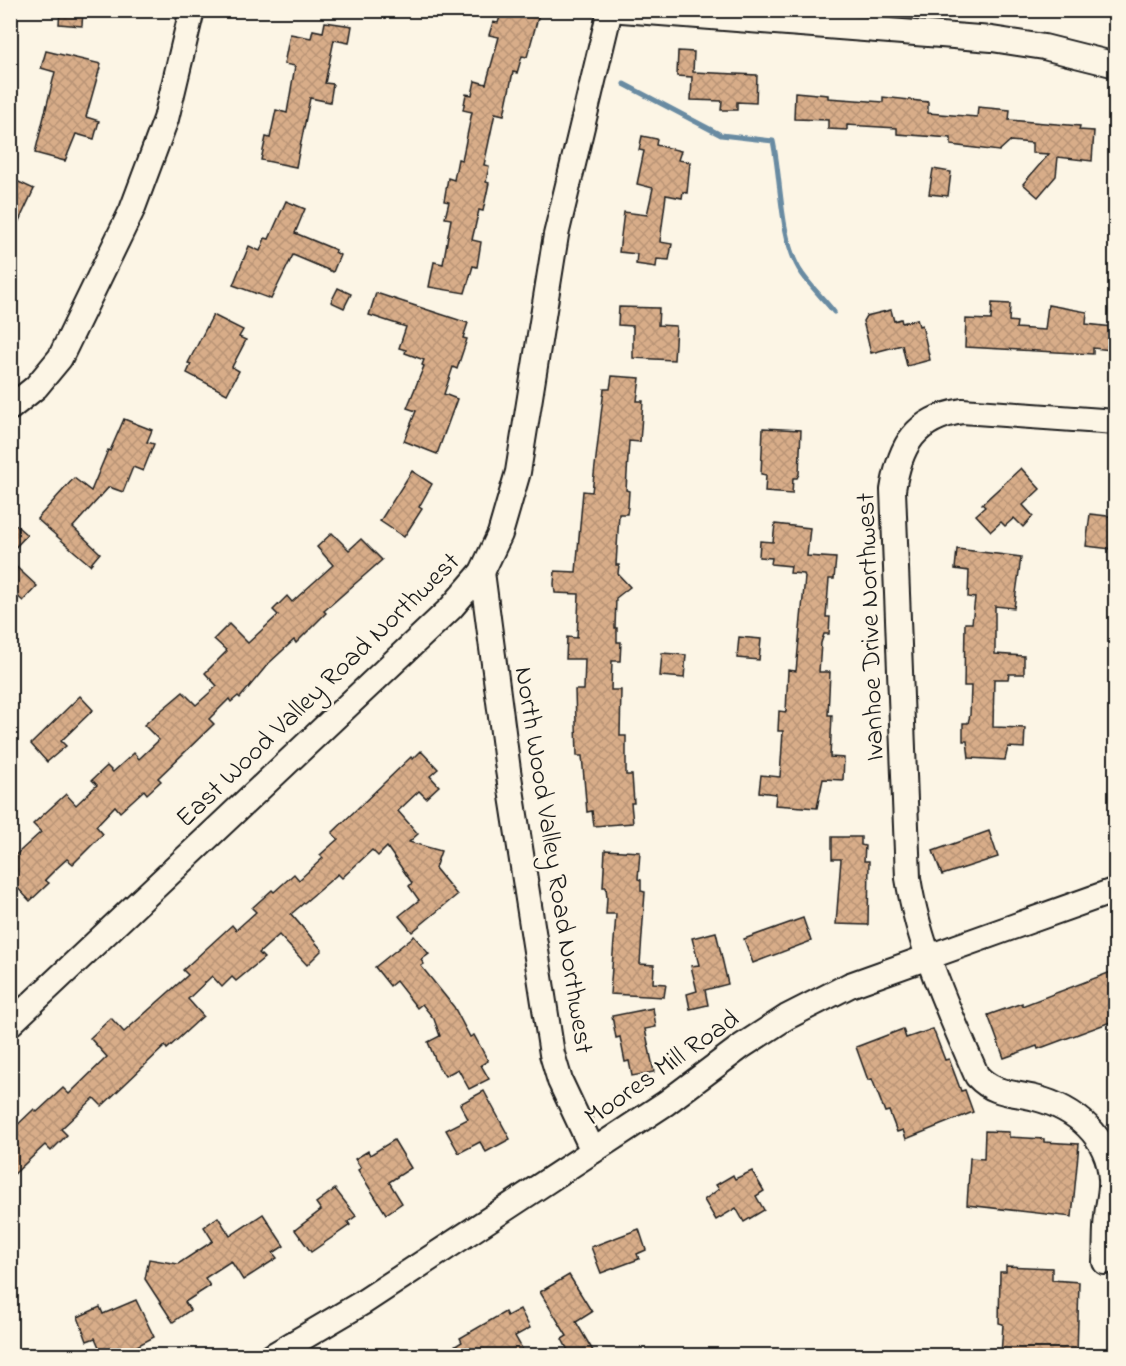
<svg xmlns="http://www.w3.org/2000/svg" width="1126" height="1366" font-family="'Indie Flower',sans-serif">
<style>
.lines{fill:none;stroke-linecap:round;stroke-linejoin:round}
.stream{stroke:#698ba2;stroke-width:5}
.building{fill:url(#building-cross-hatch);stroke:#1c1c1c;stroke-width:1.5}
.minor-casing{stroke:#1c1c1c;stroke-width:28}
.minor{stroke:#fcf5e5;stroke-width:24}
.labels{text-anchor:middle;stroke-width:5;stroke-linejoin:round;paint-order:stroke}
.street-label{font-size:27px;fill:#1c1c1c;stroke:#fcf5e5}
</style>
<defs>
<pattern id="building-cross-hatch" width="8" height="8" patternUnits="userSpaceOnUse" patternTransform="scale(1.5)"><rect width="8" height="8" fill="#d8ad89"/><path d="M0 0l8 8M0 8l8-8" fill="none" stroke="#b99476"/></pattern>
</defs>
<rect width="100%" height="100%" fill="#fcf5e5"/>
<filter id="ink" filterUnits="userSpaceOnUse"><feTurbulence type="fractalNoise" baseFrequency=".0167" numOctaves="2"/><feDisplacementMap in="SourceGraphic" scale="12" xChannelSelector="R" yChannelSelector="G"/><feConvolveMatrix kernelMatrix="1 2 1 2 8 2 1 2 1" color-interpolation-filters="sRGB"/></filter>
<g filter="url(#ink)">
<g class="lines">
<!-- stream -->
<path class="stream" d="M 624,84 L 721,135 L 773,141 C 781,178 780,237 799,269 C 808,284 823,298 834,312"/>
</g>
<!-- building -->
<g class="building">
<path d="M 60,10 L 83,10 L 82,26 L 59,24 Z"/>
<path d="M 502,10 L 524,10 L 539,14 L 527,57 L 522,56 L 517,73 L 513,72 L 504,115 L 495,113 L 484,165 L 489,166 L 486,182 L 489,183 L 483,211 L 479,210 L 472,240 L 481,242 L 477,267 L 473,266 L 465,293 L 429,287 L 434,262 L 443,264 L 451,219 L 445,218 L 449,202 L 444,201 L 448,178 L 454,180 L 458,159 L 462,160 L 472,112 L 463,110 L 466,94 L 472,95 L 475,81 L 486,84 L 499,37 L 489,35 L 493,22 L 498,23 Z"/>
<path d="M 325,22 L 352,26 L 349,43 L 334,40 L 325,83 L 333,84 L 330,102 L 310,98 L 296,167 L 261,160 L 266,137 L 270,138 L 276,110 L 287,113 L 295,66 L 284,64 L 290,34 L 311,38 L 313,30 L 323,32 Z"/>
<path d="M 46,51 L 101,64 L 86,117 L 99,121 L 94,139 L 76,134 L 65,161 L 35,153 L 55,72 L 41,68 Z"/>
<path d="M 678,51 L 694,52 L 693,72 L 757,75 L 756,103 L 737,102 L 737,110 L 721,110 L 722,101 L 691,100 L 692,77 L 677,76 Z"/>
<path d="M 795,92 L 828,95 L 828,98 L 883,102 L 883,97 L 928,102 L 928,113 L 977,117 L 978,107 L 1010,110 L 1009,120 L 1080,126 L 1079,130 L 1094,131 L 1092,161 L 1058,157 L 1056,176 L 1038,197 L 1023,184 L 1049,154 L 1032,153 L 1032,143 L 1010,141 L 999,151 L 951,145 L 951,138 L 897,134 L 897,128 L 847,125 L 847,130 L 828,129 L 828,120 L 794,119 Z"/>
<path d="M 642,136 L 657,139 L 656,145 L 681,151 L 678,160 L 690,162 L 687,193 L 683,192 L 682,198 L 666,195 L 660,242 L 672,244 L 669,260 L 657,259 L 656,267 L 636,264 L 637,254 L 619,252 L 624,212 L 647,215 L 653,188 L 637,184 L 644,151 L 639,150 Z"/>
<path d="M 933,169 L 951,172 L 948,196 L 929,194 Z"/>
<path d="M 10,178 L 34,189 L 10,240 Z"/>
<path d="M 286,201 L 305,209 L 295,233 L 336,250 L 335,252 L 340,255 L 333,272 L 293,255 L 271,299 L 233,285 L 249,246 L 260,251 L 265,238 L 269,239 Z"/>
<path d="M 338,288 L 351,294 L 344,308 L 331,302 Z"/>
<path d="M 376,293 L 468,323 L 463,338 L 467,339 L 457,369 L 453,367 L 444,394 L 457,399 L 437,454 L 404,441 L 416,411 L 407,408 L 424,366 L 422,365 L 424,360 L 405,353 L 406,350 L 399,348 L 406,327 L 369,315 Z"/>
<path d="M 992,303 L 1010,304 L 1009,321 L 1017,322 L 1016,328 L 1045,330 L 1048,305 L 1087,312 L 1086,324 L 1113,327 L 1111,350 L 1093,348 L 1093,354 L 965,347 L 966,319 L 991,320 Z"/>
<path d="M 619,307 L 659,308 L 658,325 L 676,326 L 674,360 L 633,358 L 633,326 L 618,325 Z"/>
<path d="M 891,310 L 894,321 L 901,319 L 902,323 L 917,319 L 919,326 L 922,325 L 930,360 L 907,366 L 902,345 L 871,353 L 863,321 L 866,316 Z"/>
<path d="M 213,315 L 243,330 L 239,337 L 246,340 L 232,367 L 239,371 L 227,394 L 187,373 L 191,364 L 188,363 Z"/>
<path d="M 612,376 L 640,378 L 637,401 L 643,401 L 640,442 L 629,441 L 626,490 L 629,491 L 628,507 L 627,514 L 619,514 L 616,565 L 619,565 L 618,574 L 630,587 L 616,598 L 615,628 L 617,628 L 617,642 L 621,642 L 620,661 L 612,661 L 611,690 L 621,690 L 620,736 L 626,736 L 626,775 L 632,775 L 634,803 L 631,803 L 633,823 L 594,826 L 592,811 L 587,812 L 582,756 L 577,756 L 575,690 L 584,690 L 585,659 L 566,659 L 567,637 L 577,638 L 579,594 L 555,593 L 554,584 L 555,571 L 576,572 L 583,491 L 592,492 L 604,389 L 610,389 Z"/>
<path d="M 124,419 L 152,430 L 147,442 L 154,444 L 143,471 L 133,467 L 123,492 L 109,487 L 73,527 L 100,553 L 90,565 L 37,519 L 74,478 L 91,491 L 108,450 L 110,451 Z"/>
<path d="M 763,428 L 801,430 L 799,474 L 797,478 L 793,478 L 792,494 L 765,492 L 766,475 L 761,474 Z"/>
<path d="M 1021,468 L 1040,489 L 1023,505 L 1033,516 L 1023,527 L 1014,518 L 1005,526 L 1001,522 L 991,531 L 976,515 L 985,507 L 982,504 Z"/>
<path d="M 412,471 L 432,484 L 419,507 L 422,509 L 404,537 L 380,521 Z"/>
<path d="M 1090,514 L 1116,517 L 1111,549 L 1086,546 Z"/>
<path d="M 10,520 L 27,535 L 10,553 Z"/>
<path d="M 775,524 L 810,528 L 807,556 L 836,558 L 834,579 L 829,579 L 826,617 L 830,617 L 829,634 L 824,634 L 821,643 L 819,672 L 830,672 L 828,715 L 832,715 L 830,757 L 844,758 L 843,780 L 823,779 L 817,808 L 775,805 L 776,794 L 759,792 L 761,775 L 780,777 L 783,731 L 778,731 L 779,711 L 786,712 L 788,670 L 796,671 L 805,577 L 804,574 L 790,573 L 791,566 L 771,564 L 772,558 L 759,557 L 760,541 L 773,542 Z"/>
<path d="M 332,533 L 349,550 L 361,539 L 382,560 L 324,611 L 326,613 L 296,643 L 294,640 L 268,664 L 240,698 L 238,696 L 231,702 L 229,699 L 209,719 L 214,724 L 158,778 L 161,781 L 147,794 L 144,790 L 120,812 L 115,806 L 96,826 L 103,834 L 73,864 L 67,859 L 57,868 L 45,880 L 49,883 L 30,901 L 10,880 L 10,860 L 41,832 L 33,824 L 66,794 L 76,805 L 97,785 L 92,780 L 107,766 L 113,772 L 134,753 L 139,759 L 159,740 L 144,725 L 183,692 L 196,705 L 217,686 L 205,673 L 227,651 L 214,639 L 229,624 L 248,643 L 278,615 L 273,610 L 287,596 L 292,602 L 333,565 L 317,547 Z"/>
<path d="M 957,549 L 1021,557 L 1014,608 L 995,606 L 995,654 L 1024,656 L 1024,674 L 1009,674 L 1008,679 L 994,679 L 993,727 L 1025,728 L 1024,748 L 1008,747 L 1005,760 L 969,758 L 967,741 L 963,741 L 963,723 L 968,723 L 970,715 L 971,686 L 964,686 L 965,623 L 972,623 L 975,598 L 968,597 L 969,571 L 955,569 Z"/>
<path d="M 10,561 L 37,586 L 23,601 L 10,590 Z"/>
<path d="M 739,637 L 761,639 L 759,660 L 737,658 Z"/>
<path d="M 662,653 L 686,655 L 684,678 L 660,676 Z"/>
<path d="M 80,696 L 93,710 L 61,741 L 66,746 L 47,762 L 31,744 Z"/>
<path d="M 421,751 L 438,769 L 430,776 L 439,786 L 426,798 L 419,791 L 398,811 L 418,834 L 409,842 L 441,851 L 435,868 L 457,895 L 412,932 L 399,916 L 419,900 L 409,886 L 412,883 L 387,847 L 378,856 L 372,850 L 342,878 L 338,874 L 291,914 L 322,950 L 307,965 L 279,935 L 259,953 L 264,958 L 236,981 L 232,977 L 222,987 L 212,976 L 188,999 L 203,1016 L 167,1049 L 165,1046 L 102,1106 L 94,1098 L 61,1129 L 67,1135 L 51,1151 L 45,1145 L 10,1178 L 10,1132 L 34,1109 L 37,1112 L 63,1088 L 69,1094 L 107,1057 L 90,1038 L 111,1018 L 124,1032 L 188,975 L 183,970 L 232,925 L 236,930 L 256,912 L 252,908 L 272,890 L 274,892 L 294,874 L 299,880 L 323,858 L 320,855 L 338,839 L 332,833 L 411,757 L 413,759 Z"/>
<path d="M 989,831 L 998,857 L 942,875 L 933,851 Z"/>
<path d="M 832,837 L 861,837 L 861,845 L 865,846 L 864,861 L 869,861 L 868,925 L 836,924 L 841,859 L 832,859 Z"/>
<path d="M 605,850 L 640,852 L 638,879 L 641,880 L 641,891 L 645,892 L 640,964 L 654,965 L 653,983 L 666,984 L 664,997 L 610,994 L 616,914 L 606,914 L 607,898 L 606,887 L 603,887 Z"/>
<path d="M 803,918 L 811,941 L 753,963 L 744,939 Z"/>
<path d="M 716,932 L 728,984 L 705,990 L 708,1005 L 690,1009 L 687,994 L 697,991 L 691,966 L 699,965 L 692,938 Z"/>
<path d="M 414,936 L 429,954 L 421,960 L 424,964 L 421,966 L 454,1007 L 470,1037 L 474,1035 L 488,1061 L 481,1065 L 489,1079 L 469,1089 L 458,1069 L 445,1076 L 438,1066 L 428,1042 L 440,1036 L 434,1019 L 422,1004 L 417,1008 L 396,981 L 390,986 L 375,967 Z"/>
<path d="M 1116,970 L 1116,1020 L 1038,1049 L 1037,1046 L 1004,1058 L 988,1015 L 1022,1003 L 1022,1006 Z"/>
<path d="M 653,1008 L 656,1027 L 645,1029 L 654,1072 L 632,1076 L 629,1061 L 625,1062 L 620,1037 L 616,1038 L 612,1016 Z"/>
<path d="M 903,1029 L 906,1038 L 933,1029 L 945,1060 L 949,1059 L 961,1091 L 965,1090 L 973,1112 L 906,1139 L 903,1130 L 897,1132 L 889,1111 L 885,1112 L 872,1079 L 868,1080 L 856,1047 Z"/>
<path d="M 484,1091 L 510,1139 L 486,1152 L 480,1142 L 459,1153 L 446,1130 L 468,1119 L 460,1104 Z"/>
<path d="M 985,1131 L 1009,1132 L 1009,1137 L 1044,1139 L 1044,1142 L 1079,1144 L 1072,1217 L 967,1205 L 970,1158 L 984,1159 Z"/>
<path d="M 394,1140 L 411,1168 L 389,1182 L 402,1203 L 386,1214 L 358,1170 L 361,1168 L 355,1159 L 368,1151 L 370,1155 Z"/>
<path d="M 752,1171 L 764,1191 L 756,1196 L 764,1210 L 744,1222 L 736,1208 L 716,1220 L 704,1200 L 719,1189 L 716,1185 L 733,1175 L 735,1179 Z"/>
<path d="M 335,1189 L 356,1216 L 348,1222 L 350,1225 L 311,1252 L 295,1230 L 321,1210 L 316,1203 Z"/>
<path d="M 263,1214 L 284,1246 L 273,1253 L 277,1258 L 243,1280 L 231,1261 L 205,1278 L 210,1286 L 185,1302 L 190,1310 L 173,1322 L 145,1279 L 149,1259 L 178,1264 L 213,1241 L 204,1227 L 218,1217 L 230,1236 Z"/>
<path d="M 639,1229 L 646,1250 L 637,1254 L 639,1259 L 601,1273 L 591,1247 Z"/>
<path d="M 1006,1266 L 1052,1268 L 1052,1280 L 1079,1282 L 1077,1356 L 1001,1356 L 1003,1324 L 999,1323 L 1000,1272 L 1006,1272 Z"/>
<path d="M 569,1275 L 592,1312 L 576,1322 L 596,1356 L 571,1356 L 562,1339 L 567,1336 L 540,1292 Z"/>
<path d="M 136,1300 L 154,1337 L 118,1356 L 103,1356 L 95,1338 L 87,1341 L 78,1317 L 100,1307 L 103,1314 Z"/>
<path d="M 520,1309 L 530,1328 L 515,1336 L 524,1352 L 516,1356 L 439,1356 L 462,1342 L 460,1338 L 505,1312 L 507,1316 Z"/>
</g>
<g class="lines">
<!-- minor casing -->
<g class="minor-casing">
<g id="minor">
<path d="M 622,10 L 992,39 L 1044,47 L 1116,65"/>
<path d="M 10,408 L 36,387 L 60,358 L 132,210 L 166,119 L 192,10"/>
<path d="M 482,572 L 508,770 L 552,1054 L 560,1081 L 593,1151"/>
<path d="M 10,1024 L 451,608 L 482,572 L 500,534 L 518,472 L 556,235 L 610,10"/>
<path d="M 1105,1262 C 1106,1247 1105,1231 1107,1216 C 1108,1204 1112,1192 1111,1179 C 1109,1136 1075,1108 1035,1098 C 1012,1092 995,1095 977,1076 C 949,1012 919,947 908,878 L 893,490 C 900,445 915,419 962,411 L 1116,422"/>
<path d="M 272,1356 L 362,1303 L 666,1103 L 742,1046 L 787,1017 L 850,985 L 1116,890"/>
</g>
</g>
<!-- minor -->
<use href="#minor" class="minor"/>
</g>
</g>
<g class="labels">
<!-- street labels -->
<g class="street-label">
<text transform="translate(869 627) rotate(-92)" y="9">Ivanhoe Drive Northwest</text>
<text transform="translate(317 689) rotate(-44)" y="9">East Wood Valley Road Northwest</text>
<text transform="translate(555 860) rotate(81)" y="9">North Wood Valley Road Northwest</text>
<text transform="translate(661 1067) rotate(-35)" y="9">Moores Mill Road</text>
</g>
</g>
<!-- margin -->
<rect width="1126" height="1366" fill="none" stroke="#fcf5e5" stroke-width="36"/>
<rect x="18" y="18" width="1090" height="1330" fill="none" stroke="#1c1c1c" stroke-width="2" filter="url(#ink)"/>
</svg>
